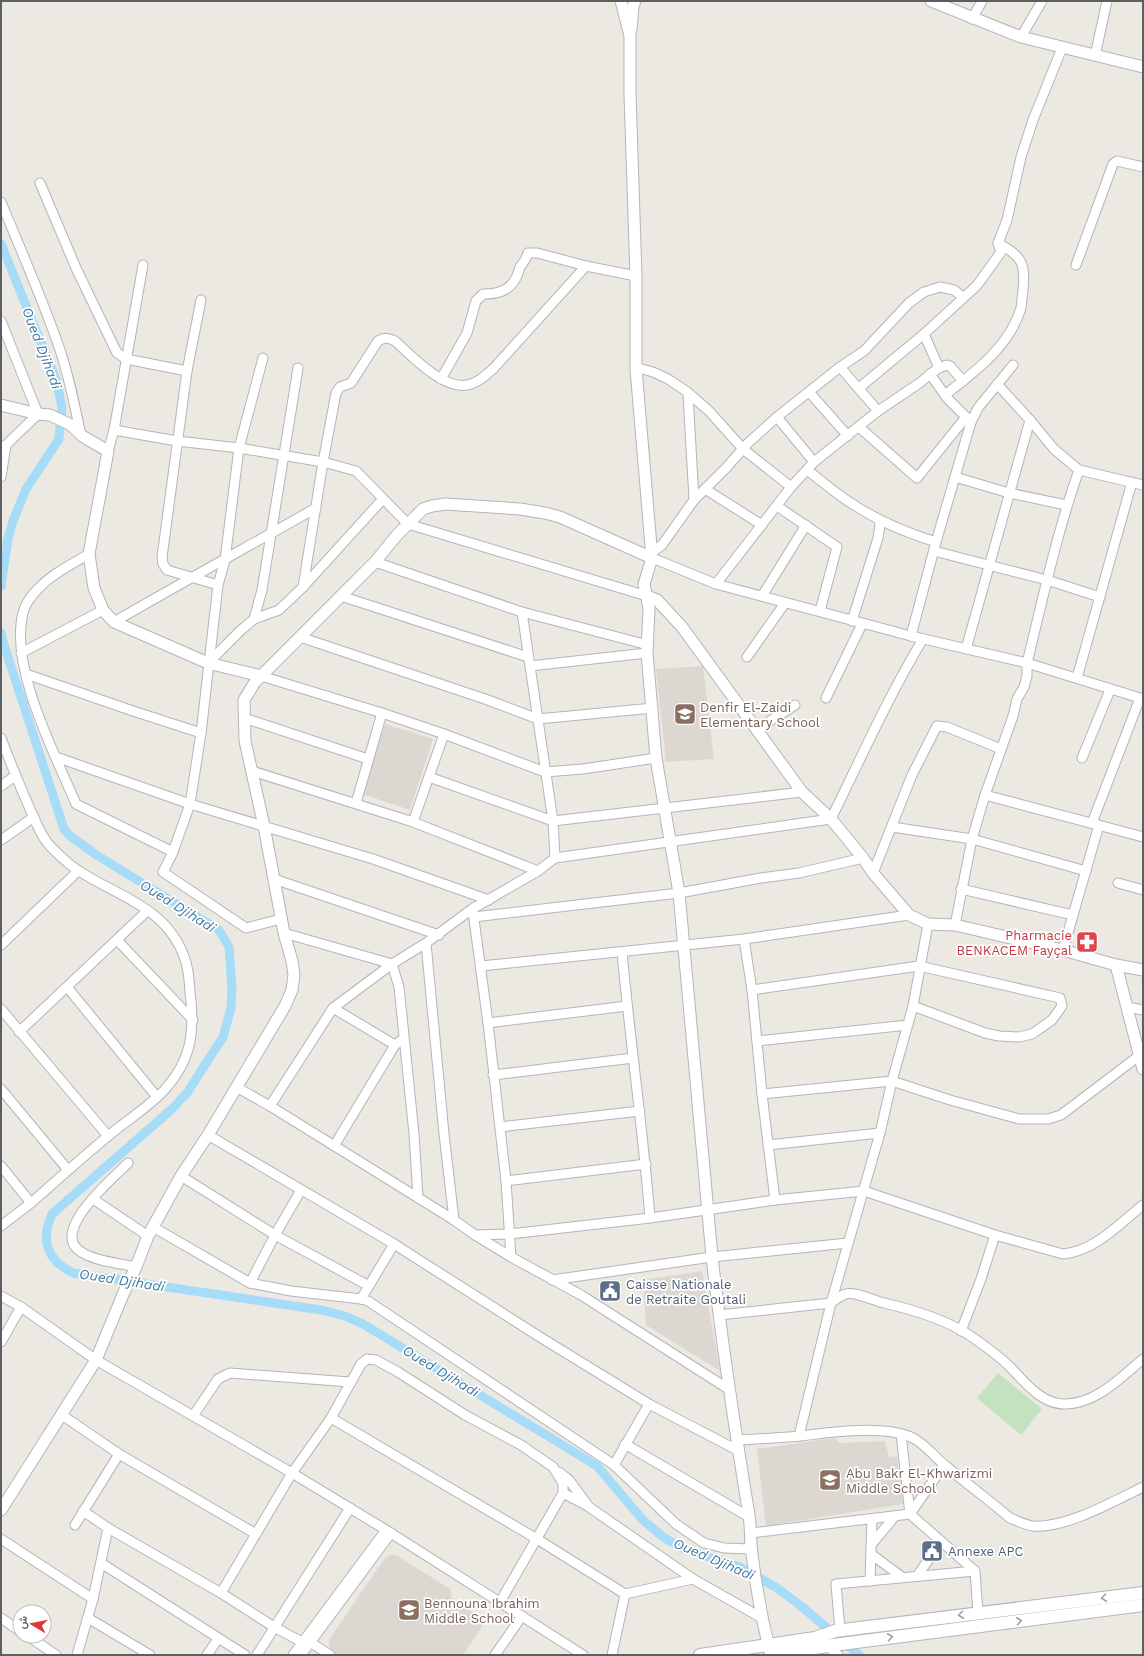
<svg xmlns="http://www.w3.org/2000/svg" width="1144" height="1656" font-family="'Work Sans',Vazirmatn,sans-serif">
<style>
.education{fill:#dcd8d1}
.green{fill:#c4e2c0}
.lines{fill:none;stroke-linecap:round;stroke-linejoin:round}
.canal{stroke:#a7dcf8;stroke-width:9}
.minor-casing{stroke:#b3b5b9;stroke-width:11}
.tertiary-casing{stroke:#b3b5b9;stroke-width:13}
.secondary-casing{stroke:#b2b6b9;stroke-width:14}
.minor{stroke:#fff;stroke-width:9}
.tertiary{stroke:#fff;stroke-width:11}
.secondary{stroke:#fff;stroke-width:12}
.oneway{stroke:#9d9fa1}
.labels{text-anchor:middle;stroke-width:3.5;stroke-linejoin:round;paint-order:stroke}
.education-label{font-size:13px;fill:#785e54;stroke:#fff;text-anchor:start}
.health-label{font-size:13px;fill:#be3a42;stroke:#fff;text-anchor:end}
.service-label{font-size:13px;fill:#4e5e75;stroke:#fff;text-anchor:start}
.water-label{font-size:14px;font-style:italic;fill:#4279a0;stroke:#fff}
</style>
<rect width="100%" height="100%" fill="#ece9e2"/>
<!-- education -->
<g class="education">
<path d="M 703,666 L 714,759 L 666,762 L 656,669 Z"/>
<path d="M 385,724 L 433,739 L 410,810 L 362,794 Z"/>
<path d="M 702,1271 L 720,1371 L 646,1325 L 643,1280 Z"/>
<path d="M 835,1438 L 840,1443 L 885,1441 L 889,1457 L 897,1456 L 903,1504 L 766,1526 L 757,1449 Z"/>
<path d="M 390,1555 L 396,1555 L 450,1589 L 452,1598 L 486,1621 L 463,1655 L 336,1655 L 331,1652 L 329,1645 L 329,1640 L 384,1559 Z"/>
</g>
<!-- green -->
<path class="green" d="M 998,1373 L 1042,1409 L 1021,1435 L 977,1398 Z"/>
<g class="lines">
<!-- canal -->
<g class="canal">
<path d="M 1,244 L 56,379 L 62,407 L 59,439 L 26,489 L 13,521 L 8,538 L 1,586"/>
<path d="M 1,633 L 4,645 L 64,829 L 69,835 L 98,856 L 219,930 L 229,947 L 232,988 L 231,1008 L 223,1037 L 187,1093 L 172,1109 L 52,1214 C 40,1241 47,1260 73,1273 L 321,1310 L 345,1316 L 363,1324 L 597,1466 L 643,1520 L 663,1537 L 684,1549 L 740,1567 L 777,1588 L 801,1606 L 859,1655"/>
</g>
<!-- minor casing -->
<g class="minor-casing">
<g id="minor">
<path d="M 972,19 L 982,1"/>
<path d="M 1021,37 L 1042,1"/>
<path d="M 1095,56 L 1107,1"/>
<path d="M 40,183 L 76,268 L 117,353 L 126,359 L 187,371"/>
<path d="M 1,202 C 21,250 42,298 59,347 C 69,376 75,406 81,436"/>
<path d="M 1076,265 L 1113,164 L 1117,161 L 1143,167"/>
<path d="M 201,300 L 187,371 L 162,557 L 163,564 L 167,570 L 218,585"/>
<path d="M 1,321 L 38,414 L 6,445 L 1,447"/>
<path d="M 924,334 L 939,368 L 930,374"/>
<path d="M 840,367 L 878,411"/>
<path d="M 939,368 L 947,365 L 950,366 L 963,381"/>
<path d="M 636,369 L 642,369 L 653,372 L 668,379 L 686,391 L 709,411 L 743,449 L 791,487"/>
<path d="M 441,379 L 467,333 L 476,301 L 483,294 C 498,294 510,291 517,276 C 518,273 519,270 520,267 C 524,262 526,260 528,253 L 537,253 L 586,266 L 636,276"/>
<path d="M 997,384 L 1030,420 L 1054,449 L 1079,470 L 1143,485"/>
<path d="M 859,388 L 924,334 L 972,290 L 978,284 L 1001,252 L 998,243 L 1007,220 L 1021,157 L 1033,120 L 1062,48"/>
<path d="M 809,392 L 848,436"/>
<path d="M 688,394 L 694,500"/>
<path d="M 945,395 C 975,372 1010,346 1021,308 C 1022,302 1022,296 1023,290 C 1026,262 1021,256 998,243"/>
<path d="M 777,417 L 814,462"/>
<path d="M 859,427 L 917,478 L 966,417"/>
<path d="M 114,430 L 177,441 L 239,448 L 263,358"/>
<path d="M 108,451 L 114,430 L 143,265"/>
<path d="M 807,470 C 822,481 837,495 854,505 C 880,522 907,533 936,542"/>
<path d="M 1,477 L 6,445"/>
<path d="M 955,477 L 1009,493 L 1066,505"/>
<path d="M 705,489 L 762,525"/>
<path d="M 777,506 L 837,547 L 820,611"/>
<path d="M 934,551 L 1047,580 L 1100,597"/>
<path d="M 651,553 L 662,545 L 694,500 L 726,468 L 748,443 L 777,417 L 840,367 L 864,351 L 909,303 L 924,292 L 940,287 L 954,290 L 963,297"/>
<path d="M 89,554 C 72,564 50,575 37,590 C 31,596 25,605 23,613 C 9,667 55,754 76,804 L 173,852 L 190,804 L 201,733 L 218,585 L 225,560 L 239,448 L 323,462 L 356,471 L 408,524 L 647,596"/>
<path d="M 652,558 L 716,584 L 911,636 L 1027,663 L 1143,699"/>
<path d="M 375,562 L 522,612 L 648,645"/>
<path d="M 716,584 L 791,487 L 814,462 L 878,411 L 921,382 L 930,374 L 947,398 L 971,422"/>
<path d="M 303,587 L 323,462 L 336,393 L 340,387 L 351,383 L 378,341 C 385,337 388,338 395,341 C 412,356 446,393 471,384 C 481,381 487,374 494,368 L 586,266"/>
<path d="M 341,596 L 528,657"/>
<path d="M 762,596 L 806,525"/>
<path d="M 254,619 L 262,590 L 298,368"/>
<path d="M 852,621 L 878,538 L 880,525 L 879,519"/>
<path d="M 114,622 C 181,583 249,546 316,508"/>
<path d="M 911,636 L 936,542 L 971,422 L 978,408 L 1013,365"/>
<path d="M 300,637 L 485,699 L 538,719 L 653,708"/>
<path d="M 966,649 L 1030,420"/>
<path d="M 21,653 L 103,610"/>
<path d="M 747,657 L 785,603"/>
<path d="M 208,663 L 240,631 L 254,619 L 279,610 L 303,587 L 382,500"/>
<path d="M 530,666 L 647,653"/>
<path d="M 26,674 L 133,711 L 201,733"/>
<path d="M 261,676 L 382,713 L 444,734 L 545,772 L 583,769 L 656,758"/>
<path d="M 1077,678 L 1132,482"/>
<path d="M 826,698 L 862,624"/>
<path d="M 244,718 L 368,759"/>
<path d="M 756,730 L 795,705"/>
<path d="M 1,738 C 10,762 20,786 30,809 C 36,822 41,837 51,847 C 59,855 69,865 79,871 C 119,897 167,907 185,959 C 190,973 189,987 191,1001 C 194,1036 190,1060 167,1087 C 154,1103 129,1119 113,1132 C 85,1155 58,1179 31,1203"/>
<path d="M 56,757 L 190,804 L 373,859 L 489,900"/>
<path d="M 1082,758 L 1110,690"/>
<path d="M 252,771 L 413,822 L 538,871"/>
<path d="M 429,777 L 553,821 L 802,792"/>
<path d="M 1,786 L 15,776"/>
<path d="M 985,795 L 1143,837"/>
<path d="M 356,803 L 382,713"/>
<path d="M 413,822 L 444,734"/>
<path d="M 1092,823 L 1140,698"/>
<path d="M 892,827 L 972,839 L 1086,871"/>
<path d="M 1,840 L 34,817"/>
<path d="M 173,852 L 163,872 L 246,928 L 281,919"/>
<path d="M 555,858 L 831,819 C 861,758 888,697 923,639"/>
<path d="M 873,873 L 912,775 L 937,726 L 947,727 L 1001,749"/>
<path d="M 274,879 L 439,935"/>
<path d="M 1118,883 L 1143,890"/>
<path d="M 961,889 L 1073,915"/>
<path d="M 473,912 L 488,1023 L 506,1181 L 511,1257"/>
<path d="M 474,917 L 679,893 L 761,878 L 799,873 L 863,858"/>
<path d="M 955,925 L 972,839 L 985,795 L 1013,716 L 1017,699 L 1024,687 L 1027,676 L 1027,663 C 1043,598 1057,532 1079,470"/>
<path d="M 284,933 L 392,964 L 399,987 L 414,1134 L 418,1198"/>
<path d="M 744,939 L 752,990 L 762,1094 L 775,1200"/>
<path d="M 117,940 L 193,1020"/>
<path d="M 1,945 L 78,871"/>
<path d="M 1063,950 L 1099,825"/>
<path d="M 622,952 C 630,1041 643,1129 650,1218"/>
<path d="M 481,966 L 744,939 L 909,915"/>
<path d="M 67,987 L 157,1097"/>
<path d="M 752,990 L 919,966 L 1060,998 L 1062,1006 L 1052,1020 L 1032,1034 L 1019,1037 L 999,1036 L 985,1033 L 913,1006"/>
<path d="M 1127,1007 L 1143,1010"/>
<path d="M 333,1008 L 395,1045"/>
<path d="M 1,1009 L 108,1136"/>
<path d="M 488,1023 L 627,1006"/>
<path d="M 19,1032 L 147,911"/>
<path d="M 757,1041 L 908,1025"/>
<path d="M 493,1075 L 633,1058"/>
<path d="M 236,1087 L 270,1106 L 454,1220 L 475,1235 L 511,1257 L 581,1295 L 730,1390"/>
<path d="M 1,1089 L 68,1170"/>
<path d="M 762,1094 L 892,1081 L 950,1100 L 1019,1119 L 1048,1119 L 1061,1115 L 1140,1055"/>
<path d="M 270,1106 L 333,1008 L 392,964 L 426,943"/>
<path d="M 500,1127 L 640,1111"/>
<path d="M 208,1135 L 394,1244 L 540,1337 L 649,1404 L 737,1450"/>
<path d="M 768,1145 L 880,1133"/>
<path d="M 334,1146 L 395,1045 L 403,1039"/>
<path d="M 128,1163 C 113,1178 46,1234 83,1253 C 98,1262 120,1263 136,1267"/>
<path d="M 1,1166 L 31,1203 L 1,1226"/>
<path d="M 181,1176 L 275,1235 L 369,1286"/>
<path d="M 506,1181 L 646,1164"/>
<path d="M 93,1199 L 148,1236"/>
<path d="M 454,1220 L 444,1134 L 426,943 L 472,909 L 538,871 L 555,858 L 553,821 L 522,612"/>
<path d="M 153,1227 L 250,1283 L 291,1291 L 361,1299 L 368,1301 L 614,1465 L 676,1524 L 704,1543 L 724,1548 L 751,1549"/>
<path d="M 475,1235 L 510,1234 L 650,1218 L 775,1200 L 864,1191 L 995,1235 L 1063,1254 C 1095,1251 1119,1224 1143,1205"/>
<path d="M 552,1280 L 712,1257 L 848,1243"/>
<path d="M 250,1283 L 275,1235 L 301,1190"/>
<path d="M 1,1296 L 21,1307 L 96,1360 L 292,1473 L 386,1530 L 583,1655"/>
<path d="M 361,1299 L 394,1244"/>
<path d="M 719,1315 L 831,1303 C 835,1300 841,1295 846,1294 C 854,1291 875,1301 884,1303 C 910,1309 943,1319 966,1333 C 981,1343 997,1354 1010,1367 C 1024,1381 1040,1403 1063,1404 C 1095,1405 1120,1378 1143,1359"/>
<path d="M 961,1331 L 981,1279 L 995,1235"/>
<path d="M 1,1342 L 21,1307"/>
<path d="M 62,1415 L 119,1454 L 256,1534"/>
<path d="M 193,1416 L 218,1379 L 230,1373 L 350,1382"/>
<path d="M 331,1418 L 537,1539 L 625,1594"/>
<path d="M 901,1434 L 910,1514 L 975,1571"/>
<path d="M 799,1436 L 831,1303 L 880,1133 L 892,1081 L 913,1006 L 928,924"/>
<path d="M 736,1440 C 757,1439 779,1438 800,1436 C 831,1432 882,1425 911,1437 C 926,1444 934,1457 946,1466 C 967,1484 989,1500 1010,1518 C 1017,1521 1025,1525 1033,1526 C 1065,1529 1114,1501 1143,1487"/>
<path d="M 625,1444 L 749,1517"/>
<path d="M 614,1465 L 649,1404"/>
<path d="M 559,1472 L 569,1480 L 589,1507 L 693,1579 L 762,1618"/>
<path d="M 563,1493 L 586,1505"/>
<path d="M 83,1511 L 108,1528 L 221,1593 L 274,1627 L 302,1642 L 310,1642 L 330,1655"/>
<path d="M 910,1514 L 944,1465"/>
<path d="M 75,1525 L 119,1454"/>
<path d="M 751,1533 L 910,1514"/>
<path d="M 1,1539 L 93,1599"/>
<path d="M 871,1545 L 895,1516"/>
<path d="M 871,1554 L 902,1577"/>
<path d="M 101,1563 L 245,1655"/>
<path d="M 917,1576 L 941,1542"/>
<path d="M 870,1581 L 872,1519"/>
<path d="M 221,1593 L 292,1473 L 331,1418 L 361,1364 L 367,1359 L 376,1360 L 398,1372 L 465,1415 L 521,1445 L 553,1467 L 563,1483 L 563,1493 L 500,1602"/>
<path d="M 1,1618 L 20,1631"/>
<path d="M 88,1618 L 150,1655"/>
<path d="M 840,1630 L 836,1584 L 975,1571 L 978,1613"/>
<path d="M 28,1636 L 56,1655"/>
<path d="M 827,1646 L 838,1655"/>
<path d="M 77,1655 L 93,1599 L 108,1528"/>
<path d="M 207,1655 L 218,1639"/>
<path d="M 257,1655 L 350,1508"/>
<path d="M 293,1655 L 386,1530"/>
<path d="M 301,1655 L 391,1533"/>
<path d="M 495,1655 L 522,1616"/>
<path d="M 612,1655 L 625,1594 L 693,1579"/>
</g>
</g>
<!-- tertiary casing -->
<g class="tertiary-casing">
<g id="tertiary">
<path d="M 621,1 L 630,36 L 630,94 L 636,276 L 636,369 L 652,558 L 644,584 L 649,608 L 647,653 L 656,758 L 679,893 L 712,1257 C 722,1344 735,1430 749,1515 C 751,1528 750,1541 752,1554 C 756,1587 762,1620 770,1652"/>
<path d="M 931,1 L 1021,37 L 1143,67"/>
<path d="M 631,30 L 633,6 L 635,1"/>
<path d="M 1,405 L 38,414 L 50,415 L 71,425 L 82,436 L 108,451 L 89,554 L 94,588 L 103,610 L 114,622 L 208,663 L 261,676"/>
<path d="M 647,596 L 657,600 L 682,627 L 802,792 L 831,819 L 863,858 L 873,873 L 909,915 L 928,924 L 955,925 L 1063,950 L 1116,965 L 1143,970"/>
<path d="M 1116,965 L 1143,1069"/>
<path d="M 1,1510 L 96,1360 L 124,1292 L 136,1267 L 148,1236 L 181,1176 L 208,1135 L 285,1006 L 292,990 L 294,975 L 292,961 L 284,933 L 264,826 L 245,741 L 244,700 L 255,682 L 375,562 L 397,535 L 423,509 L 432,506 L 445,504 L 520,509 L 545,513 L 560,517 L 652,558"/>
</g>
</g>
<!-- secondary casing -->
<g class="secondary-casing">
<g id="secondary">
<path d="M 700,1655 L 815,1638 L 835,1631 L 1143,1593"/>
<path d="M 773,1655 L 833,1645 L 1143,1605"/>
</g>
</g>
<!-- minor -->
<use href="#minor" class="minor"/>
<!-- tertiary -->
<use href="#tertiary" class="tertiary"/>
<!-- secondary -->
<use href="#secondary" class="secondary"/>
</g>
<!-- one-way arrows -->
<defs><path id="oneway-chevron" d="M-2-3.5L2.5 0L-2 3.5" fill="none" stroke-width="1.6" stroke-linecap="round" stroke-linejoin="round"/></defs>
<g class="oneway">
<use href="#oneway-chevron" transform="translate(1104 1598) rotate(173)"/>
<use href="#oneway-chevron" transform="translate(961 1615) rotate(173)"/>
<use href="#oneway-chevron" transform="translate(1019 1621) rotate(-7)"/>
<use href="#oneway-chevron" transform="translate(890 1637) rotate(-7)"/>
</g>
<!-- icons -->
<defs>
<g id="school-square" transform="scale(1.15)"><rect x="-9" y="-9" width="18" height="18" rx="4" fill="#8d6e63" stroke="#fff"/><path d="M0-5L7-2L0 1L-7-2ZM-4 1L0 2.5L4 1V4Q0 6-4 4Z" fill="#fff"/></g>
<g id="pharmacy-square" transform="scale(1.15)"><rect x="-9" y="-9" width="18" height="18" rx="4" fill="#e0444e" stroke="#fff"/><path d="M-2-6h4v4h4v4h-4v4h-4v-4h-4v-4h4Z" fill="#fff"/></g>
<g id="civic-square" transform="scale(1.15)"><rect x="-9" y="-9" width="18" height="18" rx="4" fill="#5c6f8a" stroke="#fff"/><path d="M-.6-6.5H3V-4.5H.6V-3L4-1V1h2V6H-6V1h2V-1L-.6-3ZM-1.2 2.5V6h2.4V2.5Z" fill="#fff"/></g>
</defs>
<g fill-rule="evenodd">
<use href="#school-square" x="685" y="714"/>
<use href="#pharmacy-square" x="1087" y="942"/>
<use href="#civic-square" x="610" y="1291"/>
<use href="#school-square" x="830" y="1480"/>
<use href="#civic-square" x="932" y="1551"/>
<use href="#school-square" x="409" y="1610"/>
</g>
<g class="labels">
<!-- education labels -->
<g class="education-label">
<text x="700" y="712">Denfir El-Zaidi<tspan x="700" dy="15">Elementary School</tspan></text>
<text x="846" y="1478">Abu Bakr El-Khwarizmi<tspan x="846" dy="15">Middle School</tspan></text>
<text x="424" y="1608">Bennouna Ibrahim<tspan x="424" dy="15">Middle School</tspan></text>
</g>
<!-- health labels -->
<g class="health-label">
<text x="1072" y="940">Pharmacie<tspan x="1072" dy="15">BENKACEM Fayçal</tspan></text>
</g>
<!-- service labels -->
<g class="service-label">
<text x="626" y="1289">Caisse Nationale<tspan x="626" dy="15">de Retraite Goutali</tspan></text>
<text x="948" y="1556">Annexe APC</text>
</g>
<!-- water labels -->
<g class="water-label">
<text transform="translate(42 348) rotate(69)" y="5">Oued Djihadi</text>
<text transform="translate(178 906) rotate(32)" y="5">Oued Djihadi</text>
<text transform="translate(122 1280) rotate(9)" y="5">Oued Djihadi</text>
<text transform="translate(441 1371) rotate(31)" y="5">Oued Djihadi</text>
<text transform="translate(714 1559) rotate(23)" y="5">Oued Djihadi</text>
</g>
</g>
<!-- border -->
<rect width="1144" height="1656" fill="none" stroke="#5b5f62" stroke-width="4"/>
<!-- north arrow -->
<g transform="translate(32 1624) rotate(280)"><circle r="19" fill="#ffffff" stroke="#bdbfc0"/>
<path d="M0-3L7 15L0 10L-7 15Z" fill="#db393c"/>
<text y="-6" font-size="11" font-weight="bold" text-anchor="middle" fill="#5b5f62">ش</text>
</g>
</svg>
